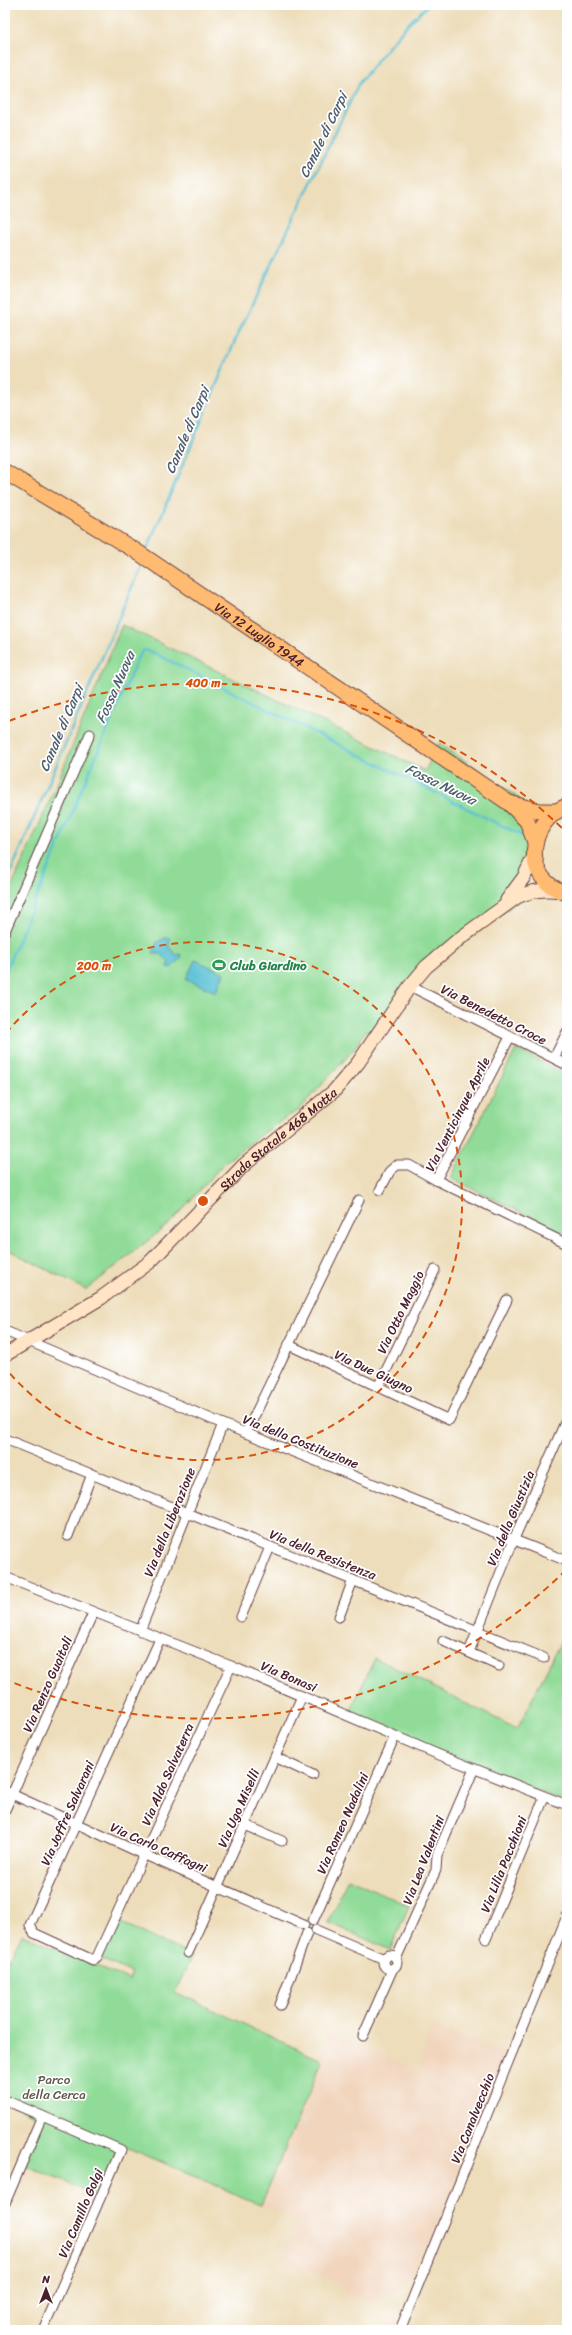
<svg xmlns="http://www.w3.org/2000/svg" width="572" height="2335" font-family="Sriracha,sans-serif">
<style>
.built{fill:#f1d5bd}
.green{fill:#90db97;stroke:#6d7d61}
.water{fill:#57c0d4;stroke:#507080}
.lines{fill:none;stroke-linecap:round;stroke-linejoin:round}
.stream{stroke:#57c0d4;stroke-width:2.5}
.minor-casing{stroke:#623c40;stroke-width:11}
.secondary-casing{stroke:#623c40;stroke-width:15}
.primary-casing{stroke:#623c40;stroke-width:17}
.minor{stroke:#fff;stroke-width:9}
.secondary{stroke:#ffe4c6;stroke-width:13}
.primary{stroke:#ffbb71;stroke-width:15}
.ring{fill:none;stroke:#d8530f;stroke-width:2;stroke-dasharray:7 5}
.labels{text-anchor:middle;stroke-width:3.5;stroke-linejoin:round;paint-order:stroke}
.street-label{font-size:13px;fill:#4a1f2b;stroke:#fff}
.leisure-label{font-size:13px;font-weight:bold;fill:#27864d;stroke:#fff;text-anchor:start}
.park-label{font-size:13px;fill:#5f574b;stroke:#fff}
.water-label{font-size:14px;font-style:italic;fill:#4f5f6f;stroke:#fff}
.centre{fill:#d8530f;stroke:#fff;stroke-width:2}
.ring-label{font-size:12px;text-anchor:middle;font-weight:bold;fill:#d8530f;stroke:#fff;stroke-width:3.5;stroke-linejoin:round;paint-order:stroke}
</style>
<rect width="100%" height="100%" fill="#fff"/>
<filter id="ink" filterUnits="userSpaceOnUse"><feTurbulence type="fractalNoise" baseFrequency=".025" numOctaves="2"/><feDisplacementMap in="SourceGraphic" scale="8" xChannelSelector="R" yChannelSelector="G"/><feConvolveMatrix kernelMatrix="1 2 1 2 8 2 1 2 1" color-interpolation-filters="sRGB"/></filter>
<filter id="wash" filterUnits="userSpaceOnUse"><feTurbulence type="fractalNoise" baseFrequency=".012" numOctaves="4" result="noise"/><feDisplacementMap in="SourceGraphic" scale="16" xChannelSelector="R" yChannelSelector="G"/><feGaussianBlur stdDeviation="0.9" result="paint"/><feColorMatrix in="noise" values="0 0 0 0 0 0 0 0 0 0 0 0 0 0 0 0 0 1.4 0 .05"/><feComposite in="paint" operator="in"/></filter>
<g filter="url(#wash)">
<rect width="100%" height="100%" fill="#edddba"/>
<!-- built -->
<path class="built" d="M 432,2026 L 510,2055 L 430,2253 L 422,2249 L 406,2285 L 369,2303 L 345,2294 L 337,2282 L 280,2259 L 298,2221 L 261,2205 L 329,2032 L 418,2071 Z"/>
<!-- green -->
<g class="green">
<path d="M 122,625 L 425,771 L 439,743 L 523,801 L 528,856 L 521,873 L 529,893 L 422,975 L 380,1037 L 366,1030 L 355,1048 L 299,1110 L 280,1121 L 224,1163 L 170,1223 L 86,1290 L 5,1248 L 5,902 L 54,791 Z"/>
<path d="M 516,1049 L 567,1075 L 567,1235 L 451,1178 Z"/>
<path d="M 567,1629 L 567,1704 L 565,1708 L 567,1709 L 567,1803 L 349,1714 L 375,1658 L 517,1729 Z"/>
<path d="M 348,1878 L 409,1906 L 390,1950 L 328,1922 Z"/>
<path d="M 116,1920 L 192,1956 L 175,1992 L 319,2059 L 322,2062 L 261,2205 L 122,2145 L 99,2197 L 21,2163 L 41,2118 L 5,2102 L 5,1967 L 22,1934 L 130,1980 L 132,1973 L 98,1958 Z"/>
</g>
<!-- water -->
<g class="water">
<path d="M 165,938 L 170,938 L 169,947 L 176,955 L 180,954 L 182,957 L 171,968 L 168,967 L 169,962 L 161,954 L 153,954 L 157,942 Z"/>
<path d="M 195,960 L 224,973 L 216,992 L 186,979 Z"/>
</g>
<g class="lines">
<!-- stream -->
<g class="stream">
<path d="M 146,552 L 237,336 L 359,83 L 404,28 L 428,5"/>
<path d="M 5,886 L 143,561"/>
<path d="M 5,972 L 138,657 L 144,650 L 152,652 L 527,838"/>
</g>
</g>
</g>
<g filter="url(#ink)">
<g class="lines">
<!-- minor casing -->
<g class="minor-casing">
<g id="minor">
<path d="M 5,931 L 90,734"/>
<path d="M 410,986 L 567,1065"/>
<path d="M 510,1037 L 436,1180 L 567,1244"/>
<path d="M 554,1058 L 567,1032"/>
<path d="M 380,1190 L 390,1171 L 397,1165 L 409,1165 L 436,1180"/>
<path d="M 5,1331 L 223,1424 L 567,1561"/>
<path d="M 289,1345 L 449,1420 L 507,1300"/>
<path d="M 378,1387 L 435,1270"/>
<path d="M 246,1433 L 359,1200"/>
<path d="M 5,1439 L 544,1658"/>
<path d="M 68,1536 L 92,1474"/>
<path d="M 5,1577 L 231,1666 L 437,1754 L 567,1805"/>
<path d="M 241,1617 L 270,1547"/>
<path d="M 339,1617 L 353,1580"/>
<path d="M 140,1631 L 223,1424"/>
<path d="M 160,1639 L 30,1925 L 34,1933 L 93,1960 L 97,1957 L 231,1666"/>
<path d="M 443,1641 L 499,1666"/>
<path d="M 469,1652 L 514,1539 L 567,1418"/>
<path d="M 275,1757 L 313,1775"/>
<path d="M 5,1791 L 145,1855 L 304,1925"/>
<path d="M 5,1810 L 93,1613"/>
<path d="M 245,1825 L 282,1841"/>
<path d="M 313,1921 L 395,1736"/>
<path d="M 316,1930 L 384,1959"/>
<path d="M 486,1939 L 544,1798"/>
<path d="M 188,1953 L 302,1696"/>
<circle cx="390" cy="1962" r="7"/>
<path d="M 396,1959 L 436,1870 L 437,1855 L 474,1769"/>
<path d="M 280,2005 L 307,1933"/>
<path d="M 363,2036 L 393,1968"/>
<path d="M 5,2100 L 121,2150 L 43,2330"/>
<path d="M 5,2203 L 42,2116"/>
<path d="M 400,2330 L 567,1916"/>
</g>
</g>
<!-- secondary casing -->
<g class="secondary-casing">
<g id="secondary">
<path d="M 507,900 L 524,877 L 534,856"/>
<path id="s1" d="M 5,1355 L 101,1298 L 150,1262 L 244,1165 L 334,1091 L 358,1063 L 410,986 L 426,967 L 459,939 L 517,897 C 533,890 544,889 561,891"/>
</g>
</g>
<!-- primary casing -->
<g class="primary-casing">
<g id="primary">
<path id="s2" d="M 5,472 L 136,551 L 509,803 L 527,821 L 535,842"/>
<path d="M 509,803 L 539,811 L 555,811"/>
<path d="M 567,806 C 526,822 521,881 567,893"/>
</g>
</g>
<!-- minor -->
<use href="#minor" class="minor"/>
<!-- secondary -->
<use href="#secondary" class="secondary"/>
<!-- primary -->
<use href="#primary" class="primary"/>
</g>
</g>
<!-- distance rings -->
<g class="ring">
<path d="M6 1033A259 259 0 1 1 6 1369"/>
<path d="M566 1570A518 518 0 0 1 9 1681M9 721A518 518 0 0 1 566 832"/>
</g>
<!-- icons -->
<defs>
<g id="stadium-bare" transform="scale(1.08)"><path d="M0-5a6.5 5 0 1 0 0 10a6.5 5 0 1 0 0-10ZM-3.5-1.8h7v3.6h-7Z" fill="#2e9e5b" stroke="#fff" stroke-width="2.5" paint-order="stroke"/></g>
</defs>
<g fill-rule="evenodd">
<use href="#stadium-bare" x="219" y="965"/>
</g>
<g class="labels">
<!-- street labels -->
<g class="street-label">
<text dy="5" stroke="none"><textPath href="#s2" startOffset="302">Via 12 Luglio 1944</textPath></text>
<text transform="translate(494 1014) rotate(27)" y="5">Via Benedetto Croce</text>
<text transform="translate(457 1114) rotate(-63)" y="5">Via Venticinque Aprile</text>
<text dy="5" stroke="none"><textPath href="#s1" startOffset="350">Strada Statale 468 Motta</textPath></text>
<text transform="translate(400 1312) rotate(-64)" y="5">Via Otto Maggio</text>
<text transform="translate(374 1371) rotate(25)" y="5">Via Due Giugno</text>
<text transform="translate(301 1441) rotate(22)" y="5">Via della Costituzione</text>
<text transform="translate(510 1518) rotate(-67)" y="5">Via della Giustizia</text>
<text transform="translate(169 1522) rotate(-68)" y="5">Via della Liberazione</text>
<text transform="translate(323 1554) rotate(22)" y="5">Via della Resistenza</text>
<text transform="translate(289 1676) rotate(23)" y="5">Via Bonasi</text>
<text transform="translate(47 1684) rotate(-66)" y="5">Via Renzo Guaitoli</text>
<text transform="translate(167 1774) rotate(-66)" y="5">Via Aldo Salvaterra</text>
<text transform="translate(238 1808) rotate(-66)" y="5">Via Ugo Miselli</text>
<text transform="translate(67 1813) rotate(-66)" y="5">Via Joffre Salvarani</text>
<text transform="translate(342 1823) rotate(-66)" y="5">Via Romeo Nadalini</text>
<text transform="translate(159 1847) rotate(24)" y="5">Via Carlo Caffagni</text>
<text transform="translate(423 1860) rotate(-69)" y="5">Via Lea Valentini</text>
<text transform="translate(503 1864) rotate(-68)" y="5">Via Lilia Pacchioni</text>
<text transform="translate(472 2118) rotate(-68)" y="5">Via Canalvecchio</text>
<text transform="translate(80 2213) rotate(-67)" y="5">Via Camillo Golgi</text>
</g>
<!-- leisure labels -->
<g class="leisure-label">
<text x="230" y="970">Club Giardino</text>
</g>
<!-- park labels -->
<g class="park-label">
<text x="54" y="2084">Parco<tspan x="54" dy="15">della Cerca</tspan></text>
</g>
<!-- water labels -->
<g class="water-label">
<text transform="translate(323 135) rotate(-64)" y="5">Canale di Carpi</text>
<text transform="translate(187 430) rotate(-67)" y="5">Canale di Carpi</text>
<text transform="translate(115 687) rotate(-66)" y="5">Fossa Nuova</text>
<text transform="translate(61 728) rotate(-67)" y="5">Canale di Carpi</text>
<text transform="translate(441 784) rotate(26)" y="5">Fossa Nuova</text>
</g>
</g>
<circle cx="203" cy="1201" r="6" class="centre"/>
<g class="ring-label">
<text x="203" y="687">400 m</text>
<text x="94" y="970">200 m</text>
</g>
<!-- margin -->
<rect width="572" height="2335" fill="none" stroke="#fff" stroke-width="20"/>
<!-- north arrow -->
<g transform="translate(46 2289)" stroke="#ffffff" stroke-width="3" paint-order="stroke">
<path d="M0-3L7 15L0 10L-7 15Z" fill="#4a1f2b"/>
<text y="-6" font-size="11" font-weight="bold" text-anchor="middle" fill="#4a1f2b">N</text>
</g>
</svg>
